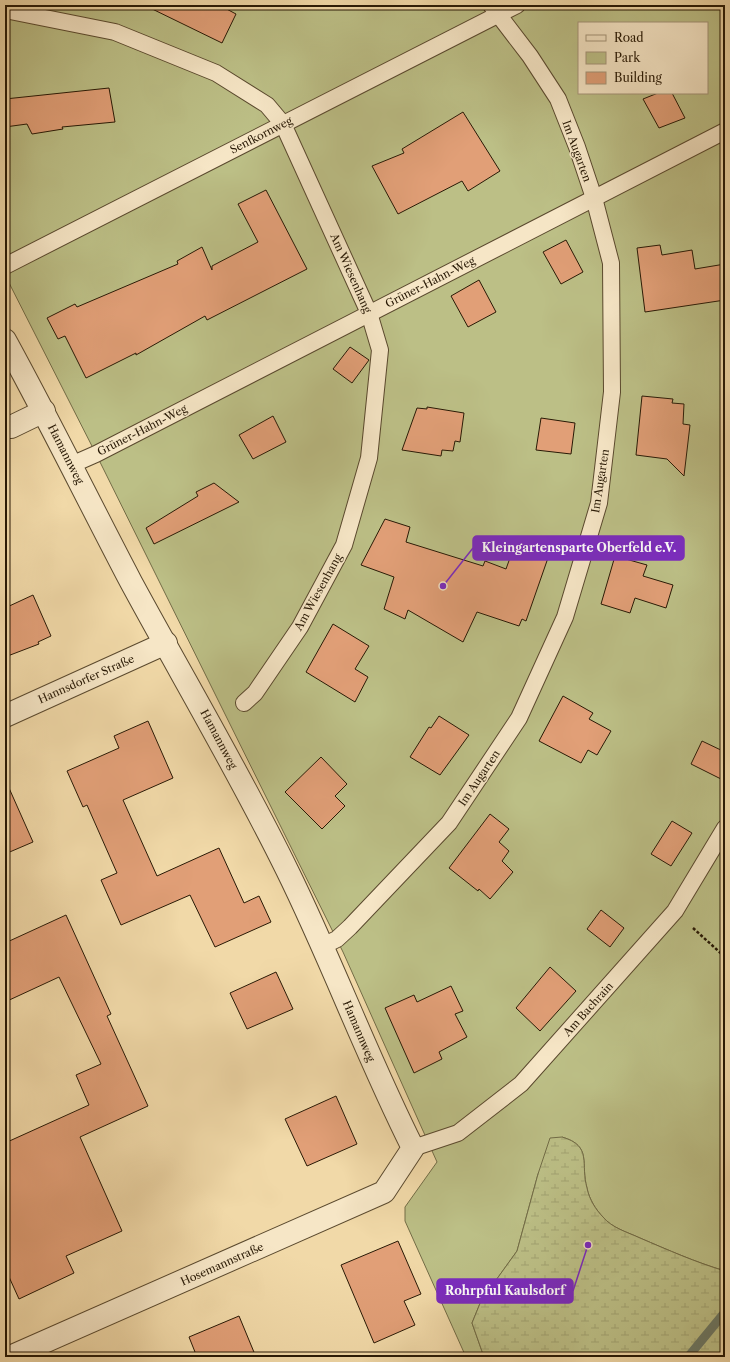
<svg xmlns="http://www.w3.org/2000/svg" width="730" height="1362" font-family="'Libre Caslon Text',serif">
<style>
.green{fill:#bcbf86;stroke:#726c46;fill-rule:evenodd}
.wetland{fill:url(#wetland-marsh);stroke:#726c46}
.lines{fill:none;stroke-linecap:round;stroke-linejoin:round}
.stream{stroke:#6d7a67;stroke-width:9}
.building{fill:#e19f77;stroke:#281905}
.lane-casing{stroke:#5a492e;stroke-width:18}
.street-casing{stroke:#5a492e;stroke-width:24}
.path{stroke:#281905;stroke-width:2.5;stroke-dasharray:3 2;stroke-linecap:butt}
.lane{stroke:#f6e6c6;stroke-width:16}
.street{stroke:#f6e6c6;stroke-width:22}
.labels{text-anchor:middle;stroke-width:3;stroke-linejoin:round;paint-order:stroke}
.street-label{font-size:11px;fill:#281905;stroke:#f6e6c6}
.leader{fill:none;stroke:#7b2cbf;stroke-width:1.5}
.callout-dot{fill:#7b2cbf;stroke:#f6e6c6;stroke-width:1.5}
.callout{fill:#7b2cbf;stroke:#7b2cbf;stroke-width:1.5}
.callout-label{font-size:12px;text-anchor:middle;font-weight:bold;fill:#fff}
</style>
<defs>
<pattern id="wetland-marsh" width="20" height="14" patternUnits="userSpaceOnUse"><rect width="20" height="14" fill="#bcbf86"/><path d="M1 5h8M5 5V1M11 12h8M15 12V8" fill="none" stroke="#a2a472"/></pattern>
</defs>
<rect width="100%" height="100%" fill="#f1d9a8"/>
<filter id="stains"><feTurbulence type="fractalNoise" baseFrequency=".005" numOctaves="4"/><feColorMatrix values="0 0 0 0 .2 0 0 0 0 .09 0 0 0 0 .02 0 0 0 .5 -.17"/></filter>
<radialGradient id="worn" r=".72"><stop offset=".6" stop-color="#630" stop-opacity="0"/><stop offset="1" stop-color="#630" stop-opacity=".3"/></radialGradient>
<!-- green -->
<path class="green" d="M 5,5 L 725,5 L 725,1271 C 695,1262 668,1250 640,1238 C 627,1232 612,1228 603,1217 C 596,1210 589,1199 587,1188 C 580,1164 593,1146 562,1137 L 538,1174 L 517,1251 L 481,1301 L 472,1323 L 484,1357 L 466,1357 L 405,1221 L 405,1207 L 437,1162 L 343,952 L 96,454 L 5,275 ZM 579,23 L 707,23 L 707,93 L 579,93 Z"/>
<!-- wetland -->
<path class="wetland" d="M 562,1137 C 593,1146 580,1164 587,1188 C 589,1199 596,1210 603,1217 C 612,1228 627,1232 640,1238 C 668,1250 695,1262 725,1271 L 725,1357 L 484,1357 L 472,1323 L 481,1301 L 517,1251 L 538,1174 L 550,1138 Z"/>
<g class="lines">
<!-- stream -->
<path class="stream" d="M 688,1357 L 725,1312"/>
</g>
<!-- building -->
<g class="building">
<path d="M 144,5 L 219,5 L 236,14 L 222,43 Z"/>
<path d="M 109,88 L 115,122 L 62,127 L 63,129 L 32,134 L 27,124 L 5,127 L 5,99 Z"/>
<path d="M 658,93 L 672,93 L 685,118 L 659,128 L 643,99 Z"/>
<path d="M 463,112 L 500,171 L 468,191 L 462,181 L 398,214 L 372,166 L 404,153 L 402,149 Z"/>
<path d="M 266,190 L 307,269 L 207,320 L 205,316 L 136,355 L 136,353 L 86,378 L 65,336 L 58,339 L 47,318 L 75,304 L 77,307 L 178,264 L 177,261 L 202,247 L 212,270 L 212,266 L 258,242 L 238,204 Z"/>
<path d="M 566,240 L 583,272 L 561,284 L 543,252 Z"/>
<path d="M 660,245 L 662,255 L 692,250 L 695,269 L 725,264 L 725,300 L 645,312 L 637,248 Z"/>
<path d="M 479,280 L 496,312 L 468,327 L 451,296 Z"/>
<path d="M 350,347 L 369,360 L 352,383 L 333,369 Z"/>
<path d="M 642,396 L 673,399 L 672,403 L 684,404 L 683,424 L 690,425 L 684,476 L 667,459 L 636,455 Z"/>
<path d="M 427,407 L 464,413 L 460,442 L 455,441 L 453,451 L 442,450 L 441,456 L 402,450 L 417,408 L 427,409 Z"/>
<path d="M 273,416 L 286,442 L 253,459 L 239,435 Z"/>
<path d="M 541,418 L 575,423 L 571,454 L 536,450 Z"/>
<path d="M 214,483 L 239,502 L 154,544 L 146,528 L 198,496 L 196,492 Z"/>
<path d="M 385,519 L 410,527 L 406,542 L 483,566 L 485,561 L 506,569 L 515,544 L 549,555 L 526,621 L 522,619 L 519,626 L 477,612 L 463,642 L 408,610 L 405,619 L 384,609 L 394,577 L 361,565 Z"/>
<path d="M 615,556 L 647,565 L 643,576 L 673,585 L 666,608 L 635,598 L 630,613 L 601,604 Z"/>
<path d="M 33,595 L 51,636 L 38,642 L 39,644 L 5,657 L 5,608 Z"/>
<path d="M 333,624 L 369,646 L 355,669 L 368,677 L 355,702 L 306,672 Z"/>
<path d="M 563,696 L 593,713 L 589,719 L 611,731 L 597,755 L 588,750 L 581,763 L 539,741 Z"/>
<path d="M 439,716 L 469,735 L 440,775 L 410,757 L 429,727 L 431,728 Z"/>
<path d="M 148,721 L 173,778 L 123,800 L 157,876 L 219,848 L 244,903 L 259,896 L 271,922 L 215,947 L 190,895 L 121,925 L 101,880 L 117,873 L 87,805 L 83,807 L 67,771 L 119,748 L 114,736 Z"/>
<path d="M 702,741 L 725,752 L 725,781 L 691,764 Z"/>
<path d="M 321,757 L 347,784 L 335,796 L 345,806 L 322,829 L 285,792 Z"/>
<path d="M 5,779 L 33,842 L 5,854 Z"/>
<path d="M 490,814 L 509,829 L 499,842 L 509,851 L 502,861 L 513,872 L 490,899 L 479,889 L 478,891 L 449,868 Z"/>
<path d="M 672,821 L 692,833 L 671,866 L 651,854 Z"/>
<path d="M 601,910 L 624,928 L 610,947 L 587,929 Z"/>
<path d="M 66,915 L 111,1014 L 107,1016 L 148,1106 L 80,1137 L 122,1231 L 66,1256 L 74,1273 L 19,1299 L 5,1268 L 5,1143 L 89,1105 L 76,1075 L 101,1064 L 59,977 L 5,1002 L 5,943 Z"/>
<path d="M 550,967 L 576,991 L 540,1031 L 516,1008 Z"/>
<path d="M 276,972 L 293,1009 L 247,1029 L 230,993 Z"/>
<path d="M 451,986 L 463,1011 L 455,1014 L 467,1037 L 439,1052 L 442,1059 L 414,1073 L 385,1008 L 414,995 L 417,1002 Z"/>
<path d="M 336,1096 L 357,1144 L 307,1166 L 285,1119 Z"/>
<path d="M 398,1241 L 421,1294 L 404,1301 L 415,1325 L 374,1343 L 341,1265 Z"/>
<path d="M 239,1316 L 256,1357 L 197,1357 L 189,1337 Z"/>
</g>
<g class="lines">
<!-- lane casing -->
<g class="lane-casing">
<g id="lane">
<path d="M 5,10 L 115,32 L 216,73 L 267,105 L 283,124 L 369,313 L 380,350 L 369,458 L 344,545 L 300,627 L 255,693 L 244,703"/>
<path d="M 5,266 L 517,5"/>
<path d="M 71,465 L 96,454 L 725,131"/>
<path d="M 323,946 L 337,939 L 350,927 L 449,823 L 519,718 L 565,617 L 599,503 L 612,392 L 611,263 L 594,198 L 577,147 L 558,99 L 530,56 L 491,5"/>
<path d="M 413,1148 L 458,1133 L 521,1084 L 675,911 L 725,828"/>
</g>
</g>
<!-- street casing -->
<g class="street-casing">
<g id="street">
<path d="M 5,340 C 49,420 89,502 131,582 C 183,678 239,772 287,870 C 332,961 367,1057 413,1148 L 384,1192 L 10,1357"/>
<path d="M 5,425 L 11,427 L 44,411"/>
<path d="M 5,716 L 166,643"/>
</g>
</g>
<!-- path -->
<path class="path" d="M 693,928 L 725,957"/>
<!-- lane -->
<use href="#lane" class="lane"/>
<!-- street -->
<use href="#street" class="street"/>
</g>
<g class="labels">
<!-- street labels -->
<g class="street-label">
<text transform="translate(261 135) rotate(-27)" y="4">Senfkornweg</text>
<text transform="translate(577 151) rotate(70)" y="4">Im Augarten</text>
<text transform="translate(351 273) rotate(66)" y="4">Am Wiesenhang</text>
<text transform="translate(430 282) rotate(-27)" y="4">Grüner-Hahn-Weg</text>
<text transform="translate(142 430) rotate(-27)" y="4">Grüner-Hahn-Weg</text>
<text transform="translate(66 454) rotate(63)" y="4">Hamannweg</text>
<text transform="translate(600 481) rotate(-81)" y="4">Im Augarten</text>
<text transform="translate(318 592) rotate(-61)" y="4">Am Wiesenhang</text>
<text transform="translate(86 679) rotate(-24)" y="4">Hannsdorfer Straße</text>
<text transform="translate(219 739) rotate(62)" y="4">Hamannweg</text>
<text transform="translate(479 778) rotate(-56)" y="4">Im Augarten</text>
<text transform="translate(588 1009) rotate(-48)" y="4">Am Bachrain</text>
<text transform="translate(359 1031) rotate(67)" y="4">Hamannweg</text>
<text transform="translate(222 1264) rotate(-24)" y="4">Hosemannstraße</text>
</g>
</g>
<!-- callouts -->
<path class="leader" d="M443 586L473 548M588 1245L573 1291"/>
<g class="callout-dot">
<circle cx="443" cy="586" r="4"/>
<circle cx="588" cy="1245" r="4"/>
</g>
<g class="callout">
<rect x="473" y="536" width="211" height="24" rx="4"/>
<rect x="437" y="1279" width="136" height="24" rx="4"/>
</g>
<g class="callout-label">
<text x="579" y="552">Kleingartensparte Oberfeld e.V.</text>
<text x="505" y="1295">Rohrpful Kaulsdorf</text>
</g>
<!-- margin -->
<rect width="730" height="1362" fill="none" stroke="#f1d9a8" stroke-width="20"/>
<rect x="6" y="6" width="718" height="1350" fill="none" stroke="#281905" stroke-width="2"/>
<rect x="10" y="10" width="710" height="1342" fill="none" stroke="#281905"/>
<!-- legend -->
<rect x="578" y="22" width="130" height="72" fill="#f6e6c6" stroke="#a49479"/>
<rect x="586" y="35" width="20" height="6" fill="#f6e6c6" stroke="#a49479"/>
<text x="614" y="42" font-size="12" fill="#281905">Road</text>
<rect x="586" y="52" width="20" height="12" fill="#bcbf86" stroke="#a49479"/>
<text x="614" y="62" font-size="12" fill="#281905">Park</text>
<rect x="586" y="72" width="20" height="12" fill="#e19f77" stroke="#a49479"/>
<text x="614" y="82" font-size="12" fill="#281905">Building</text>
<rect width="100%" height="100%" filter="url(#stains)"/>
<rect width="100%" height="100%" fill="url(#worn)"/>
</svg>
